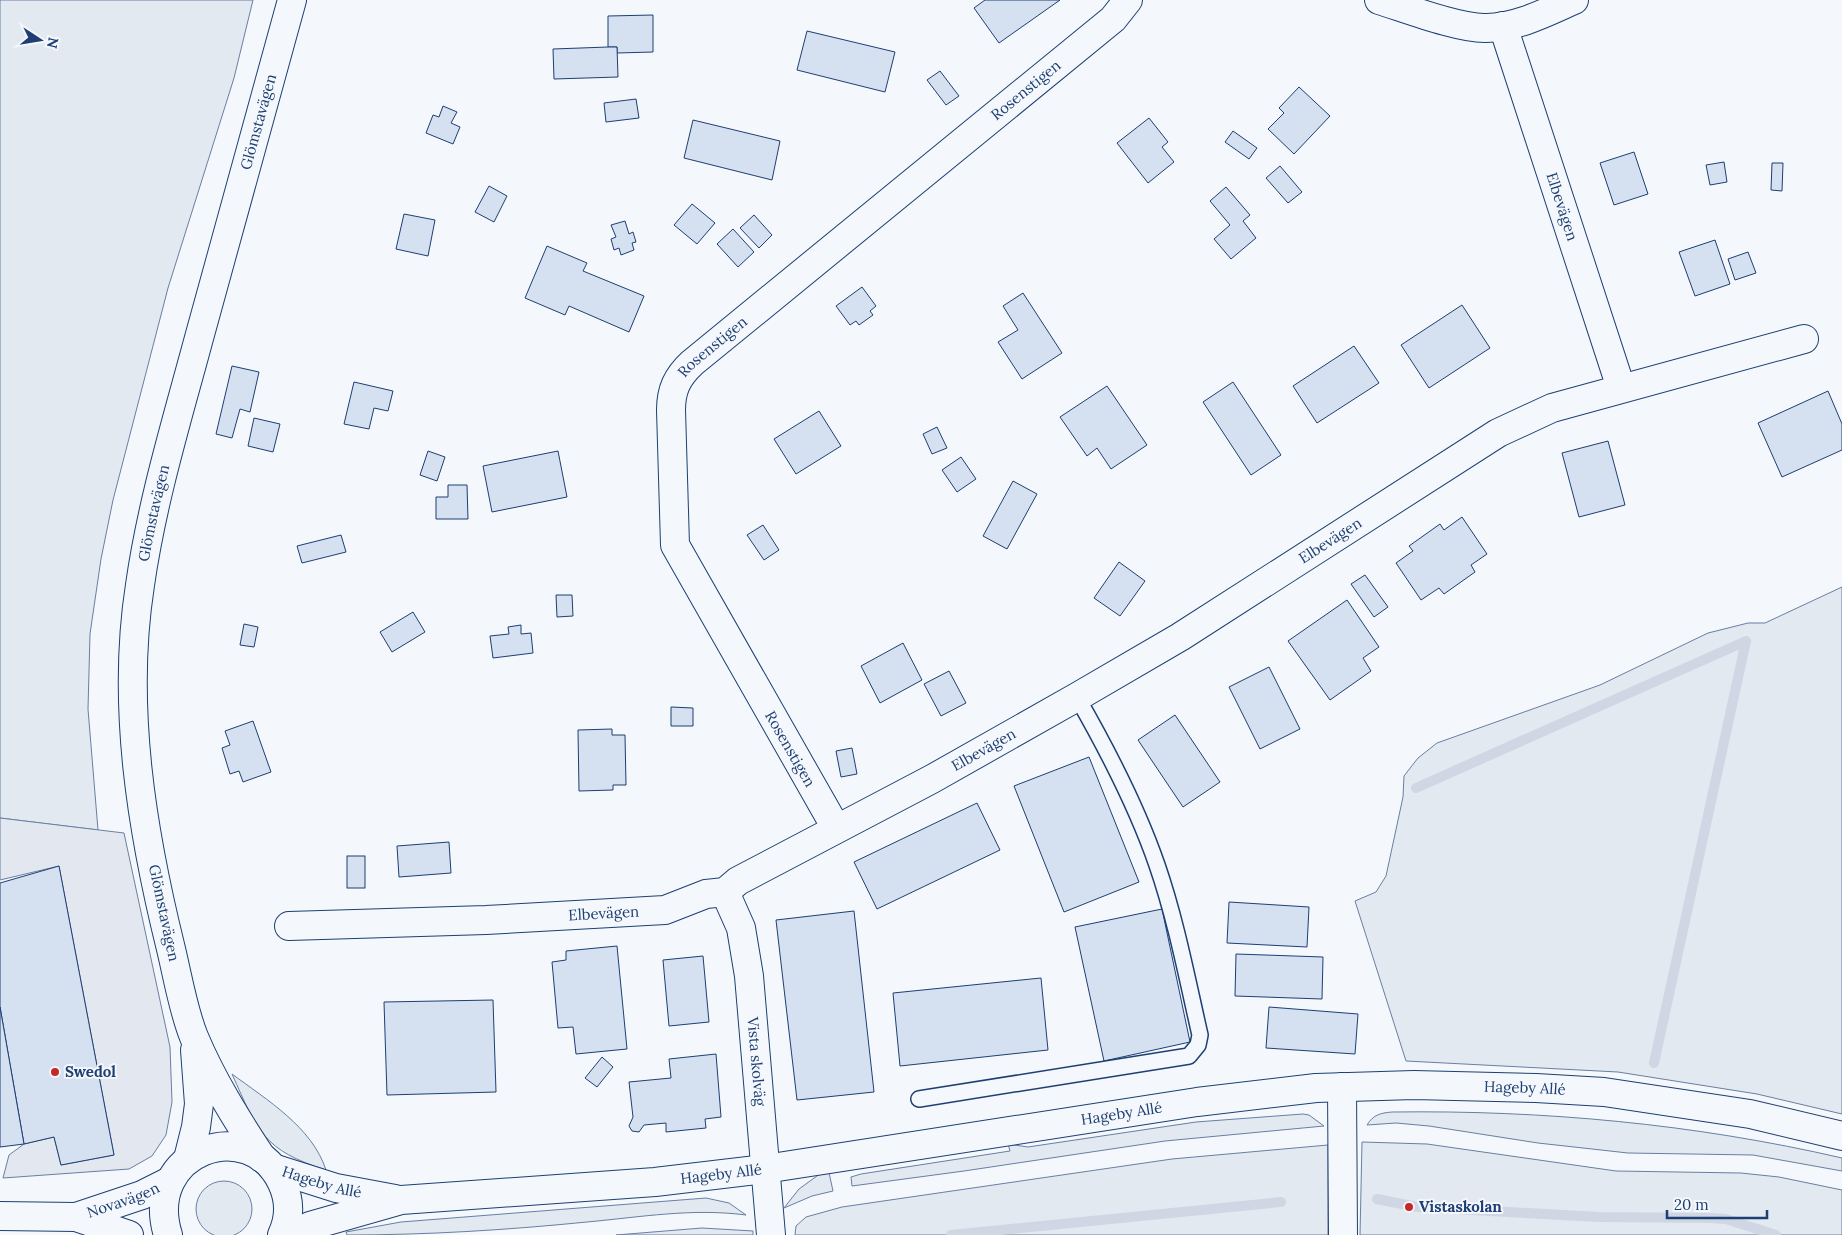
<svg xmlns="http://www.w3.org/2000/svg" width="1842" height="1235" font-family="Lora,serif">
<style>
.green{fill:#e3e9f0;stroke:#687fa3}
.parking{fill:#e3e8f0;stroke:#687fa3}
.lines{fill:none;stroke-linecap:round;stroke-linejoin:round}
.stream{stroke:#cfd7e4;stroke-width:10}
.building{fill:#d5e0f0;stroke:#1d3f73}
.lane-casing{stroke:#1d3f73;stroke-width:18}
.street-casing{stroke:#1d3f73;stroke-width:30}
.secondary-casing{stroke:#1d3f73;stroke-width:30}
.lane{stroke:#f4f7fb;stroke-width:15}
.street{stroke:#f4f7fb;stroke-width:28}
.secondary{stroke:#f4f7fb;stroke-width:28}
.poi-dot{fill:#c62828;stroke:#f4f7fb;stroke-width:2}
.labels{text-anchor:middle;stroke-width:4;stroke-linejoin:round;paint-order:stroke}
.street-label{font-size:15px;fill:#1d3f73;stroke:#f4f7fb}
.poi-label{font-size:15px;font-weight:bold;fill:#1d3f73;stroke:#f4f7fb;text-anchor:start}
</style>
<rect width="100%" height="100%" fill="#f4f7fb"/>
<!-- green -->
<g class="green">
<path d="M 0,0 L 253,0 L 234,78 L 168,288 L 113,500 L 101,559 L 90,634 L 88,709 L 98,830 L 0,818 Z"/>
<path d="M 1842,587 L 1842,1114 L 1757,1094 L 1618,1072 L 1406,1061 L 1355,901 L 1376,892 L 1386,876 L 1403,797 L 1404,776 L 1418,758 L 1437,743 L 1600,685 L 1708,633 L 1748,623 L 1765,623 Z"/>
<path d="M 232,1074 C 267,1100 312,1127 326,1170 C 263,1150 258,1132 232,1074 Z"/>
<path d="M 1392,1112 C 1543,1110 1695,1124 1842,1158 L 1842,1171 L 1753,1155 L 1628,1153 L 1538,1143 L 1429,1126 L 1396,1123 L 1367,1125 C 1373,1115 1380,1113 1392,1112 Z"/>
<path d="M 1303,1114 L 1309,1115 L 1324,1126 L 1165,1141 L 964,1171 L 852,1186 L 851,1177 L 861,1174 L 1010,1151 L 1008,1144 L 1028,1147 L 1196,1122 Z"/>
<path d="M 1362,1142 L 1427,1144 L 1616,1171 L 1741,1173 L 1779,1177 L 1842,1190 L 1842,1235 L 1360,1235 Z"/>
<path d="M 1328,1145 L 1328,1235 L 795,1235 L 796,1226 L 806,1217 L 842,1207 L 1172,1159 Z"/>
<path d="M 828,1168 L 833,1191 L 812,1196 L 784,1208 L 799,1189 Z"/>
<circle cx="224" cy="1209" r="28"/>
<path d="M 706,1198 L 729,1203 L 746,1215 C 692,1208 641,1217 587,1222 C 507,1230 427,1235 347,1235 L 346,1232 L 401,1222 Z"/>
<path d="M 702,1228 L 753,1231 L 753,1235 L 616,1235 Z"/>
</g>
<!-- parking -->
<path class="parking" d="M 0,818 L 124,833 L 170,1047 L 172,1102 L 166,1135 L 152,1156 L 129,1169 L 3,1178 L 9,1155 L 24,1144 L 54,1137 L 61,1165 L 114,1155 L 59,866 L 0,880 Z"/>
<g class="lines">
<!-- stream -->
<g class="stream">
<path d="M 1416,788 L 1746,641 L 1654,1063"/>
<path d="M 1377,1199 L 1417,1207 L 1599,1217 L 1711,1218 L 1726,1219 L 1776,1235"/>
<path d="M 951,1235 L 1281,1202"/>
</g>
</g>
<!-- building -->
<g class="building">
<path d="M 985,0 L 1060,0 L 999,43 L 974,8 Z"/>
<path d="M 653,15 L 653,52 L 617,53 L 617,47 L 608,47 L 608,16 Z"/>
<path d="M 807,31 L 895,52 L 885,92 L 797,70 Z"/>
<path d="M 608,47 L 617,47 L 618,77 L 554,79 L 553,49 Z"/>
<path d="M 940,71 L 959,96 L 946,105 L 927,80 Z"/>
<path d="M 1299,87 L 1330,116 L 1294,154 L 1268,129 L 1284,113 L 1279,108 Z"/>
<path d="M 636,99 L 639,118 L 606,122 L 604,103 Z"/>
<path d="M 443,106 L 457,112 L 451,123 L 460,127 L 453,144 L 426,133 L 433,115 L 439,117 Z"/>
<path d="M 1149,118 L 1168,142 L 1162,147 L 1174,162 L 1148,183 L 1117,143 Z"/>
<path d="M 693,120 L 780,141 L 772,180 L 684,158 Z"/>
<path d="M 1233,131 L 1257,148 L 1249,159 L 1225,142 Z"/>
<path d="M 1634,152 L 1648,194 L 1614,205 L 1600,163 Z"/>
<path d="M 1724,162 L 1727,182 L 1710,185 L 1706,165 Z"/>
<path d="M 1772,163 L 1783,163 L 1782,191 L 1771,190 Z"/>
<path d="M 1280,166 L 1302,192 L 1288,203 L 1266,178 Z"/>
<path d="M 489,186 L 507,196 L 494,222 L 475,212 Z"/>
<path d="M 1226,187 L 1250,215 L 1243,221 L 1256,238 L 1231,259 L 1214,239 L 1230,225 L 1210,201 Z"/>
<path d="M 692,204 L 715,223 L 697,244 L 674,225 Z"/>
<path d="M 404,214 L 435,220 L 428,256 L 396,249 Z"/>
<path d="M 754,215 L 772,235 L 759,248 L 740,228 Z"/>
<path d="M 625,221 L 629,234 L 633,232 L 636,242 L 632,243 L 634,250 L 621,255 L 619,248 L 614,250 L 611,239 L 616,237 L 611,225 Z"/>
<path d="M 733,229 L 754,252 L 738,267 L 717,244 Z"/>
<path d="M 1715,240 L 1730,284 L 1695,296 L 1679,252 Z"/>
<path d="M 547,246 L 587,263 L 583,271 L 644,296 L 629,332 L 569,306 L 565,315 L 525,298 Z"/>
<path d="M 1748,252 L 1756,273 L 1735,280 L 1728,259 Z"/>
<path d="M 862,287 L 876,306 L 870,311 L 873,315 L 859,325 L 856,321 L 850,325 L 836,306 Z"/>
<path d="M 1023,293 L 1062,353 L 1022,379 L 998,342 L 1018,330 L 1003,306 Z"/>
<path d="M 1462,305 L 1490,348 L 1429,388 L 1401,345 Z"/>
<path d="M 1354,346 L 1379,383 L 1317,423 L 1293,386 Z"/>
<path d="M 232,366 L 259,372 L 250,412 L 240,409 L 232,438 L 216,434 Z"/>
<path d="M 354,382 L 393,391 L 388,411 L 374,408 L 369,429 L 344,424 Z"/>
<path d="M 1233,382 L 1281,455 L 1251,475 L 1203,402 Z"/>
<path d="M 1107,386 L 1147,445 L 1111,469 L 1097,448 L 1087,456 L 1060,417 Z"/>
<path d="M 1828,391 L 1842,424 L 1842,450 L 1782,477 L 1758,423 Z"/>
<path d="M 819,411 L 841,446 L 796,474 L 774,439 Z"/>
<path d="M 254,418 L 280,424 L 273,452 L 248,446 Z"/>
<path d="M 937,427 L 947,448 L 932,454 L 923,434 Z"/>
<path d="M 1608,441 L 1625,505 L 1579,517 L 1562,453 Z"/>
<path d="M 428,451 L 445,457 L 437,481 L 420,475 Z"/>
<path d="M 558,451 L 567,497 L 492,512 L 483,466 Z"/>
<path d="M 961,457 L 976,479 L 957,492 L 942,470 Z"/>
<path d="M 1013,481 L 1037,494 L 1007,549 L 983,536 Z"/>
<path d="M 448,485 L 467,485 L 468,519 L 436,519 L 436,497 L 448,497 Z"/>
<path d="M 1462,517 L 1487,554 L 1471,565 L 1475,572 L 1444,594 L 1439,588 L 1421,600 L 1396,563 L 1413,551 L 1409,546 L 1440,524 L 1444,530 Z"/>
<path d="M 763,525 L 779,550 L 764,560 L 747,535 Z"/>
<path d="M 341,535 L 346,552 L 302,563 L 297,546 Z"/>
<path d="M 1119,562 L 1145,581 L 1120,616 L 1094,598 Z"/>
<path d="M 1365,575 L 1388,607 L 1374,617 L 1351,584 Z"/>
<path d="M 556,595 L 572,595 L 573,616 L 557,617 Z"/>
<path d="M 1347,600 L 1379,647 L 1363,658 L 1371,671 L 1330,700 L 1288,641 Z"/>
<path d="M 413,612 L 425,632 L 392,652 L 380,632 Z"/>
<path d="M 244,624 L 258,627 L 254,647 L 240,645 Z"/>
<path d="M 521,625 L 521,634 L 531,633 L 533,653 L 493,658 L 490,636 L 509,634 L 508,627 Z"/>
<path d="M 903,643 L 922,680 L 880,703 L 861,666 Z"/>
<path d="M 1269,667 L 1300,729 L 1260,749 L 1229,687 Z"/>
<path d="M 949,671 L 966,703 L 941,716 L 924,684 Z"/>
<path d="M 671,707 L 693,708 L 693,726 L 671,726 Z"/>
<path d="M 1175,715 L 1220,782 L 1183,807 L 1138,740 Z"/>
<path d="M 253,721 L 271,772 L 243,782 L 239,771 L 230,774 L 222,748 L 230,745 L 225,731 Z"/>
<path d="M 612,729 L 612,735 L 625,735 L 626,785 L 613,785 L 613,790 L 579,791 L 578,730 Z"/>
<path d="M 852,748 L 857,774 L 841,777 L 836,751 Z"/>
<path d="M 1089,757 L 1139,882 L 1064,912 L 1014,786 Z"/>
<path d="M 977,803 L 1000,850 L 877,909 L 854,862 Z"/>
<path d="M 449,842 L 451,873 L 399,877 L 397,846 Z"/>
<rect x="347" y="856" width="18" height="32"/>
<path d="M 59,866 L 114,1155 L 61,1165 L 54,1137 L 24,1144 L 0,1007 L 0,883 Z"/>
<path d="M 1229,902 L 1309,907 L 1307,947 L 1227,943 Z"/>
<path d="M 1162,909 L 1190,1042 L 1104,1061 L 1075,927 Z"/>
<path d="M 854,911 L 874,1092 L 797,1100 L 776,920 Z"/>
<path d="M 617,946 L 627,1049 L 576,1054 L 573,1027 L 558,1028 L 552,962 L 566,960 L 566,951 Z"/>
<path d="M 1236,954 L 1323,957 L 1322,999 L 1235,996 Z"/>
<path d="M 703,956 L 709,1022 L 669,1026 L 663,960 Z"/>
<path d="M 1041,978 L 1048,1050 L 900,1066 L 893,993 Z"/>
<path d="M 493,1000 L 496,1092 L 387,1095 L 384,1002 Z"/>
<path d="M 0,1007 L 24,1144 L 0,1147 Z"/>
<path d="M 1269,1007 L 1358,1014 L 1355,1054 L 1266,1048 Z"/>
<path d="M 716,1054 L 721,1117 L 705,1119 L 706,1128 L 666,1132 L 666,1123 L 644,1125 L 639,1132 L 632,1131 L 629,1126 L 633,1117 L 629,1082 L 671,1078 L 669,1059 Z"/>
<path d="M 602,1057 L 613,1067 L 597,1087 L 585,1078 Z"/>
</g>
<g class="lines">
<!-- lane casing -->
<g class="lane-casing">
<path id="lane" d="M 919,1099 L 1189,1056 L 1198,1045 L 1200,1035 C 1187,978 1176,920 1157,865 C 1137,807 1108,751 1077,697"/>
</g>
<!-- street casing -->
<g class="street-casing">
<g id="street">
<path d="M 1379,0 C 1405,8 1460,29 1486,28 C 1516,28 1547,12 1574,0"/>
<path id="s1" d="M 1503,26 L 1621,388"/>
<path id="s2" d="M 836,828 L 675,545 L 671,410 C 671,390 677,377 692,363 L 1113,19 L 1128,0"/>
<path id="s3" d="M 725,892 L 741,928 L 749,976 L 771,1235"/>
<path id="s4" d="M 289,926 L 486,920 L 665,910 L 706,894 L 725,892 L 738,881 L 932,779 L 1077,697 L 1180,637 L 1498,433 L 1552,408 L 1804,339"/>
<path d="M 1342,1087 L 1343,1235"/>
<path id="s5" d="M 273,1168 L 336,1188 L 395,1199"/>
<path id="s6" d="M 292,1235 L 310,1226 L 401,1200 L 655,1182 L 765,1169 L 1197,1102 L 1316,1088 L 1414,1085 L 1536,1088 L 1604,1092 L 1750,1114 L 1842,1136"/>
</g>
</g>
<!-- secondary casing -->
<g class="secondary-casing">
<g id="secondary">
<path id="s7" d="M 262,1158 C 237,1120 212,1080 194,1037 C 183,1010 178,978 171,949 C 142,832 121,706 140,585 C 152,501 177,420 199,338 C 230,225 261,113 292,0"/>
<path d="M 188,1159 L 196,1127 L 199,1104 L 195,1050"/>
<path d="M 0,1216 L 76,1217 L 129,1235"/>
<path id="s8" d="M 76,1217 L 142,1195 L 170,1181"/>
<path d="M 168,1235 C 142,1151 250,1113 282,1183 C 290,1200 290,1218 282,1235"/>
</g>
</g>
<!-- lane -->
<use href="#lane" class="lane"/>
<!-- street -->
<use href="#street" class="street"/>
<!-- secondary -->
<use href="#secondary" class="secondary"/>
</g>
<!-- markers -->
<g class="poi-dot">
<circle cx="55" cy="1072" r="5"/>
<circle cx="1409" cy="1207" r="5"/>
</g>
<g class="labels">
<!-- street labels -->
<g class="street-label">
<text dy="5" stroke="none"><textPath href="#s2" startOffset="945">Rosenstigen</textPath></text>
<text dy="5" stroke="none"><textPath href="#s7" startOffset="1076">Glömstavägen</textPath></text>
<text dy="5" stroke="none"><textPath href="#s1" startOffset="190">Elbevägen</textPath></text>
<text dy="5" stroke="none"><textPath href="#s2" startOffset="540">Rosenstigen</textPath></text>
<text dy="5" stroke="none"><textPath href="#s7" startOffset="671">Glömstavägen</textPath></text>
<text dy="5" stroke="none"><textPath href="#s4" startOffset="1140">Elbevägen</textPath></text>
<text transform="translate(790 749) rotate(60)" y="5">Rosenstigen</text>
<text dy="5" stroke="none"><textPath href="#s4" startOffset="735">Elbevägen</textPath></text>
<text transform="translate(164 913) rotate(78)" y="5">Glömstavägen</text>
<text dy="5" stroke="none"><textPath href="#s4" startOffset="315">Elbevägen</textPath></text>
<text dy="5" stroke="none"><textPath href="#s3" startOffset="174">Vista skolväg</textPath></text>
<text dy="5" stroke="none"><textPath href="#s6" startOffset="1246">Hageby Allé</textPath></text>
<text dy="5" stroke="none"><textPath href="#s6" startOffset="841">Hageby Allé</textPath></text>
<text dy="5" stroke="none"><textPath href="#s6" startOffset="436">Hageby Allé</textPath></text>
<text dy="5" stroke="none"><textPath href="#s5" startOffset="51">Hageby Allé</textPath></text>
<text dy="5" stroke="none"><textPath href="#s8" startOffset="50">Novavägen</textPath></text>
</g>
<!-- poi labels -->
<g class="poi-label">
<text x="65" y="1077">Swedol</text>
<text x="1419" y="1212">Vistaskolan</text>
</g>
</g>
<!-- north arrow -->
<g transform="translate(40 40) rotate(102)" stroke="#f4f7fb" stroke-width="4" paint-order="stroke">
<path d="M0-4L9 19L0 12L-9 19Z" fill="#1d3f73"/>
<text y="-8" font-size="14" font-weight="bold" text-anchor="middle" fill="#1d3f73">N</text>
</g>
<!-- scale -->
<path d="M1667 1210v8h100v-8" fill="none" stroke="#1d3f73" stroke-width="2.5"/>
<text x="1674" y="1210" font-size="15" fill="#1d3f73" stroke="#f4f7fb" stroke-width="4" paint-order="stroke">20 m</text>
</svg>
